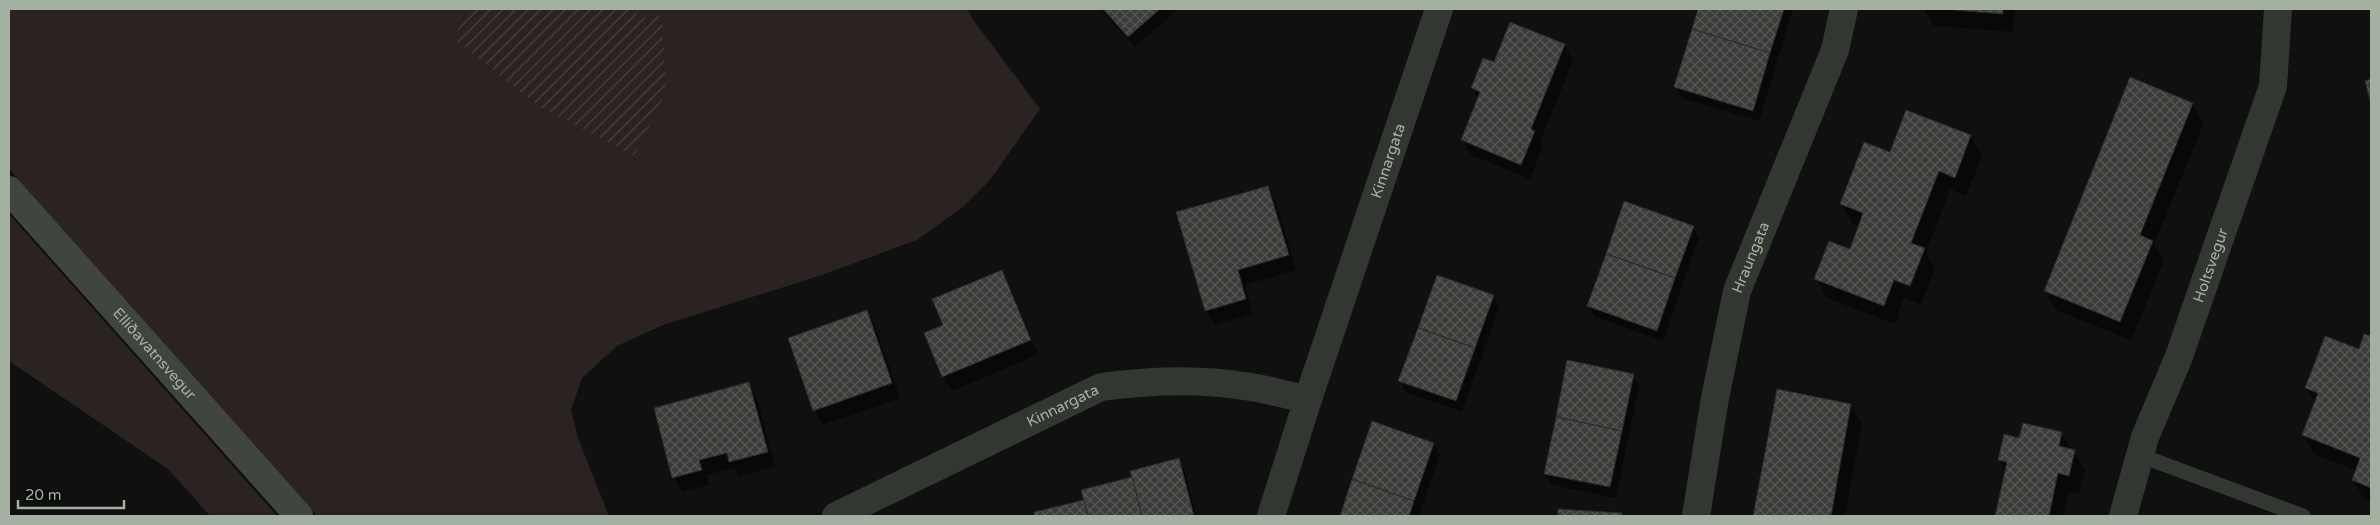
<svg xmlns="http://www.w3.org/2000/svg" width="2380" height="525" font-family="'Varela Round',sans-serif">
<style>
.grass{fill:#2a2322}
.garden{fill:url(#garden-furrows)}
.shadow{fill:#0007}
.building{fill:url(#building-cross-hatch);stroke:#292c29}
.lines{fill:none;stroke-linecap:round;stroke-linejoin:round}
.service{stroke:#333732;stroke-width:15}
.minor{stroke:#333732;stroke-width:28}
.tertiary{stroke:#333732;stroke-width:28}
.secondary{stroke:#40453e;stroke-width:28}
.labels{text-anchor:middle;stroke-width:4;stroke-linejoin:round;paint-order:stroke}
.street-label{font-size:15px;fill:#a5b1a0;stroke:#0a0b0a}
</style>
<defs>
<pattern id="garden-furrows" width="10" height="10" patternUnits="userSpaceOnUse" patternTransform="scale(1.25)"><rect width="10" height="10" fill="#2a2322"/><path d="M-1 1l2-2M0 10L10 0M9 11l2-2" fill="none" stroke="#46413f"/></pattern>
<pattern id="building-cross-hatch" width="8" height="8" patternUnits="userSpaceOnUse" patternTransform="scale(1.25)"><rect width="8" height="8" fill="#3a3d39"/><path d="M0 0l8 8M0 8l8-8" fill="none" stroke="#545752"/></pattern>
</defs>
<rect width="100%" height="100%" fill="#0f100f"/>
<!-- grass -->
<g class="grass">
<path d="M 9,9 L 967,9 L 974,21 L 1040,109 L 990,180 L 963,207 L 917,240 L 819,276 L 663,325 L 617,346 L 582,378 L 571,410 L 578,438 L 609,516 L 317,516 L 9,169 Z"/>
<path d="M 9,214 L 277,516 L 210,516 L 168,469 L 9,361 Z"/>
</g>
<!-- garden -->
<path class="garden" d="M 467,9 L 626,9 L 642,17 L 662,16 L 666,92 L 634,156 L 537,105 L 454,39 Z"/>
<!-- shadow -->
<g class="shadow">
<path d="M 1100,9 L 1178,9 L 1135,47 Z"/>
<path d="M 1699,9 L 1793,9 L 1759,121 L 1682,98 L 1676,87 Z"/>
<path d="M 1924,9 L 2015,9 L 2013,32 L 1934,26 Z"/>
<path d="M 1564,45 L 1573,60 L 1540,142 L 1543,146 L 1530,179 L 1471,155 L 1463,140 L 1479,100 L 1472,88 L 1495,64 Z"/>
<path d="M 2192,104 L 2204,123 L 2154,245 L 2164,261 L 2131,340 L 2056,310 L 2045,291 Z"/>
<path d="M 1907,112 L 1971,136 L 1982,156 L 1966,196 L 1950,189 L 1926,253 L 1935,269 L 1921,305 L 1904,298 L 1895,324 L 1827,298 L 1816,278 L 1850,250 L 1860,226 L 1852,223 L 1841,204 L 1890,154 Z"/>
<path d="M 1268,187 L 1276,202 L 1296,270 L 1245,285 L 1253,314 L 1215,325 L 1206,311 L 1178,213 Z"/>
<path d="M 1693,227 L 1699,238 L 1663,341 L 1595,317 L 1589,306 Z"/>
<path d="M 1001,272 L 1010,286 L 1038,355 L 952,391 L 943,376 L 945,326 Z"/>
<path d="M 1493,296 L 1499,307 L 1462,412 L 1406,392 L 1400,381 Z"/>
<path d="M 866,312 L 875,326 L 900,398 L 823,425 L 814,410 Z"/>
<path d="M 2365,335 L 2371,338 L 2371,502 L 2364,499 L 2353,480 L 2357,471 L 2314,454 L 2303,435 L 2315,403 L 2306,388 L 2359,350 Z"/>
<path d="M 1633,375 L 1639,386 L 1616,498 L 1552,485 L 1545,474 Z"/>
<path d="M 748,383 L 757,398 L 775,467 L 739,476 L 734,468 L 707,475 L 709,485 L 682,492 L 674,477 Z"/>
<path d="M 1778,391 L 1851,405 L 1862,424 L 1845,516 L 1755,516 Z"/>
<path d="M 1373,423 L 1434,444 L 1440,455 L 1419,516 L 1341,516 Z"/>
<path d="M 2061,433 L 2085,470 L 2079,494 L 2069,492 L 2063,516 L 1996,516 L 2006,471 L 1999,460 L 2020,439 Z"/>
<path d="M 1178,460 L 1185,471 L 1196,516 L 1037,516 L 1036,513 L 1086,501 Z"/>
<path d="M 1559,510 L 1621,514 L 1623,516 L 1559,516 Z"/>
</g>
<!-- building -->
<g class="building">
<path d="M 1103,9 L 1160,9 L 1128,37 Z"/>
<path d="M 1698,9 L 1784,9 L 1770,53 L 1692,29 Z"/>
<path d="M 1942,9 L 2003,9 L 2003,14 Z"/>
<path d="M 1510,22 L 1565,44 L 1531,129 L 1535,131 L 1521,165 L 1461,140 L 1480,92 L 1471,88 L 1483,58 L 1494,62 Z"/>
<path d="M 1692,29 L 1770,53 L 1753,111 L 1674,87 Z"/>
<path d="M 2130,77 L 2193,103 L 2140,235 L 2153,241 L 2120,322 L 2044,291 Z"/>
<path d="M 2371,79 L 2371,105 L 2365,81 Z"/>
<path d="M 1906,110 L 1971,135 L 1955,178 L 1939,171 L 1911,243 L 1925,248 L 1910,286 L 1894,280 L 1884,306 L 1814,279 L 1829,241 L 1850,249 L 1863,213 L 1840,204 L 1864,142 L 1890,152 Z"/>
<path d="M 1268,186 L 1289,255 L 1238,270 L 1246,299 L 1205,311 L 1176,212 Z"/>
<path d="M 1624,201 L 1694,226 L 1675,278 L 1606,254 Z"/>
<path d="M 1606,254 L 1675,278 L 1657,331 L 1587,306 Z"/>
<path d="M 1002,270 L 1031,340 L 942,377 L 924,333 L 943,325 L 932,299 Z"/>
<path d="M 1437,275 L 1494,295 L 1475,348 L 1418,328 Z"/>
<path d="M 867,310 L 892,383 L 813,411 L 788,338 Z"/>
<path d="M 1418,328 L 1475,348 L 1456,401 L 1398,381 Z"/>
<path d="M 2364,334 L 2371,336 L 2371,488 L 2352,480 L 2360,458 L 2302,435 L 2318,393 L 2305,388 L 2325,336 L 2359,349 Z"/>
<path d="M 1567,360 L 1634,374 L 1622,431 L 1556,417 Z"/>
<path d="M 749,382 L 768,452 L 729,462 L 727,453 L 699,460 L 702,470 L 672,478 L 654,408 Z"/>
<path d="M 1777,389 L 1851,404 L 1831,516 L 1753,516 Z"/>
<path d="M 1556,417 L 1622,431 L 1610,487 L 1544,474 Z"/>
<path d="M 1372,421 L 1434,443 L 1414,501 L 1352,479 Z"/>
<path d="M 2023,423 L 2062,432 L 2059,446 L 2075,450 L 2069,476 L 2058,473 L 2049,516 L 1995,516 L 2007,462 L 1998,460 L 2004,434 L 2019,438 Z"/>
<path d="M 1179,458 L 1194,516 L 1142,516 L 1130,471 Z"/>
<path d="M 1132,477 L 1142,516 L 1088,516 L 1081,490 Z"/>
<path d="M 1352,479 L 1414,501 L 1409,516 L 1340,516 Z"/>
<path d="M 1084,500 L 1088,516 L 1035,516 L 1034,512 Z"/>
<path d="M 1558,509 L 1622,513 L 1622,516 L 1558,516 Z"/>
</g>
<g class="lines">
<!-- service -->
<path class="service" d="M 2139,455 L 2303,516"/>
<!-- minor -->
<g class="minor">
<path id="s1" d="M 836,516 L 1101,387 C 1152,380 1201,378 1251,387 C 1270,390 1289,396 1308,399"/>
<path id="s2" d="M 1271,516 L 1308,399 L 1439,9"/>
<path id="s3" d="M 1696,516 L 1715,398 L 1737,291 L 1835,50 L 1844,9"/>
</g>
<!-- tertiary -->
<path class="tertiary" id="s4" d="M 2123,516 L 2145,437 L 2178,359 L 2273,86 L 2278,9"/>
<!-- secondary -->
<path class="secondary" id="s5" d="M 9,190 L 299,516"/>
</g>
<g class="labels">
<!-- street labels -->
<g class="street-label">
<text dy="5" stroke="none"><textPath href="#s2" startOffset="374">Kinnargata</textPath></text>
<text dy="5" stroke="none"><textPath href="#s3" startOffset="265">Hraungata</textPath></text>
<text dy="5" stroke="none"><textPath href="#s4" startOffset="266">Holtsvegur</textPath></text>
<text dy="5" stroke="none"><textPath href="#s5" startOffset="219">Elliðavatnsvegur</textPath></text>
<text dy="5" stroke="none"><textPath href="#s1" startOffset="252">Kinnargata</textPath></text>
</g>
</g>
<!-- border -->
<rect width="2380" height="525" fill="none" stroke="#a5b1a0" stroke-width="20"/>
<!-- scale -->
<path d="M18 500v8h106v-8" fill="none" stroke="#a5b1a0" stroke-width="2.5"/>
<text x="25" y="500" font-size="15" fill="#a5b1a0" stroke="#0a0b0a" stroke-width="4" paint-order="stroke">20 m</text>
</svg>
